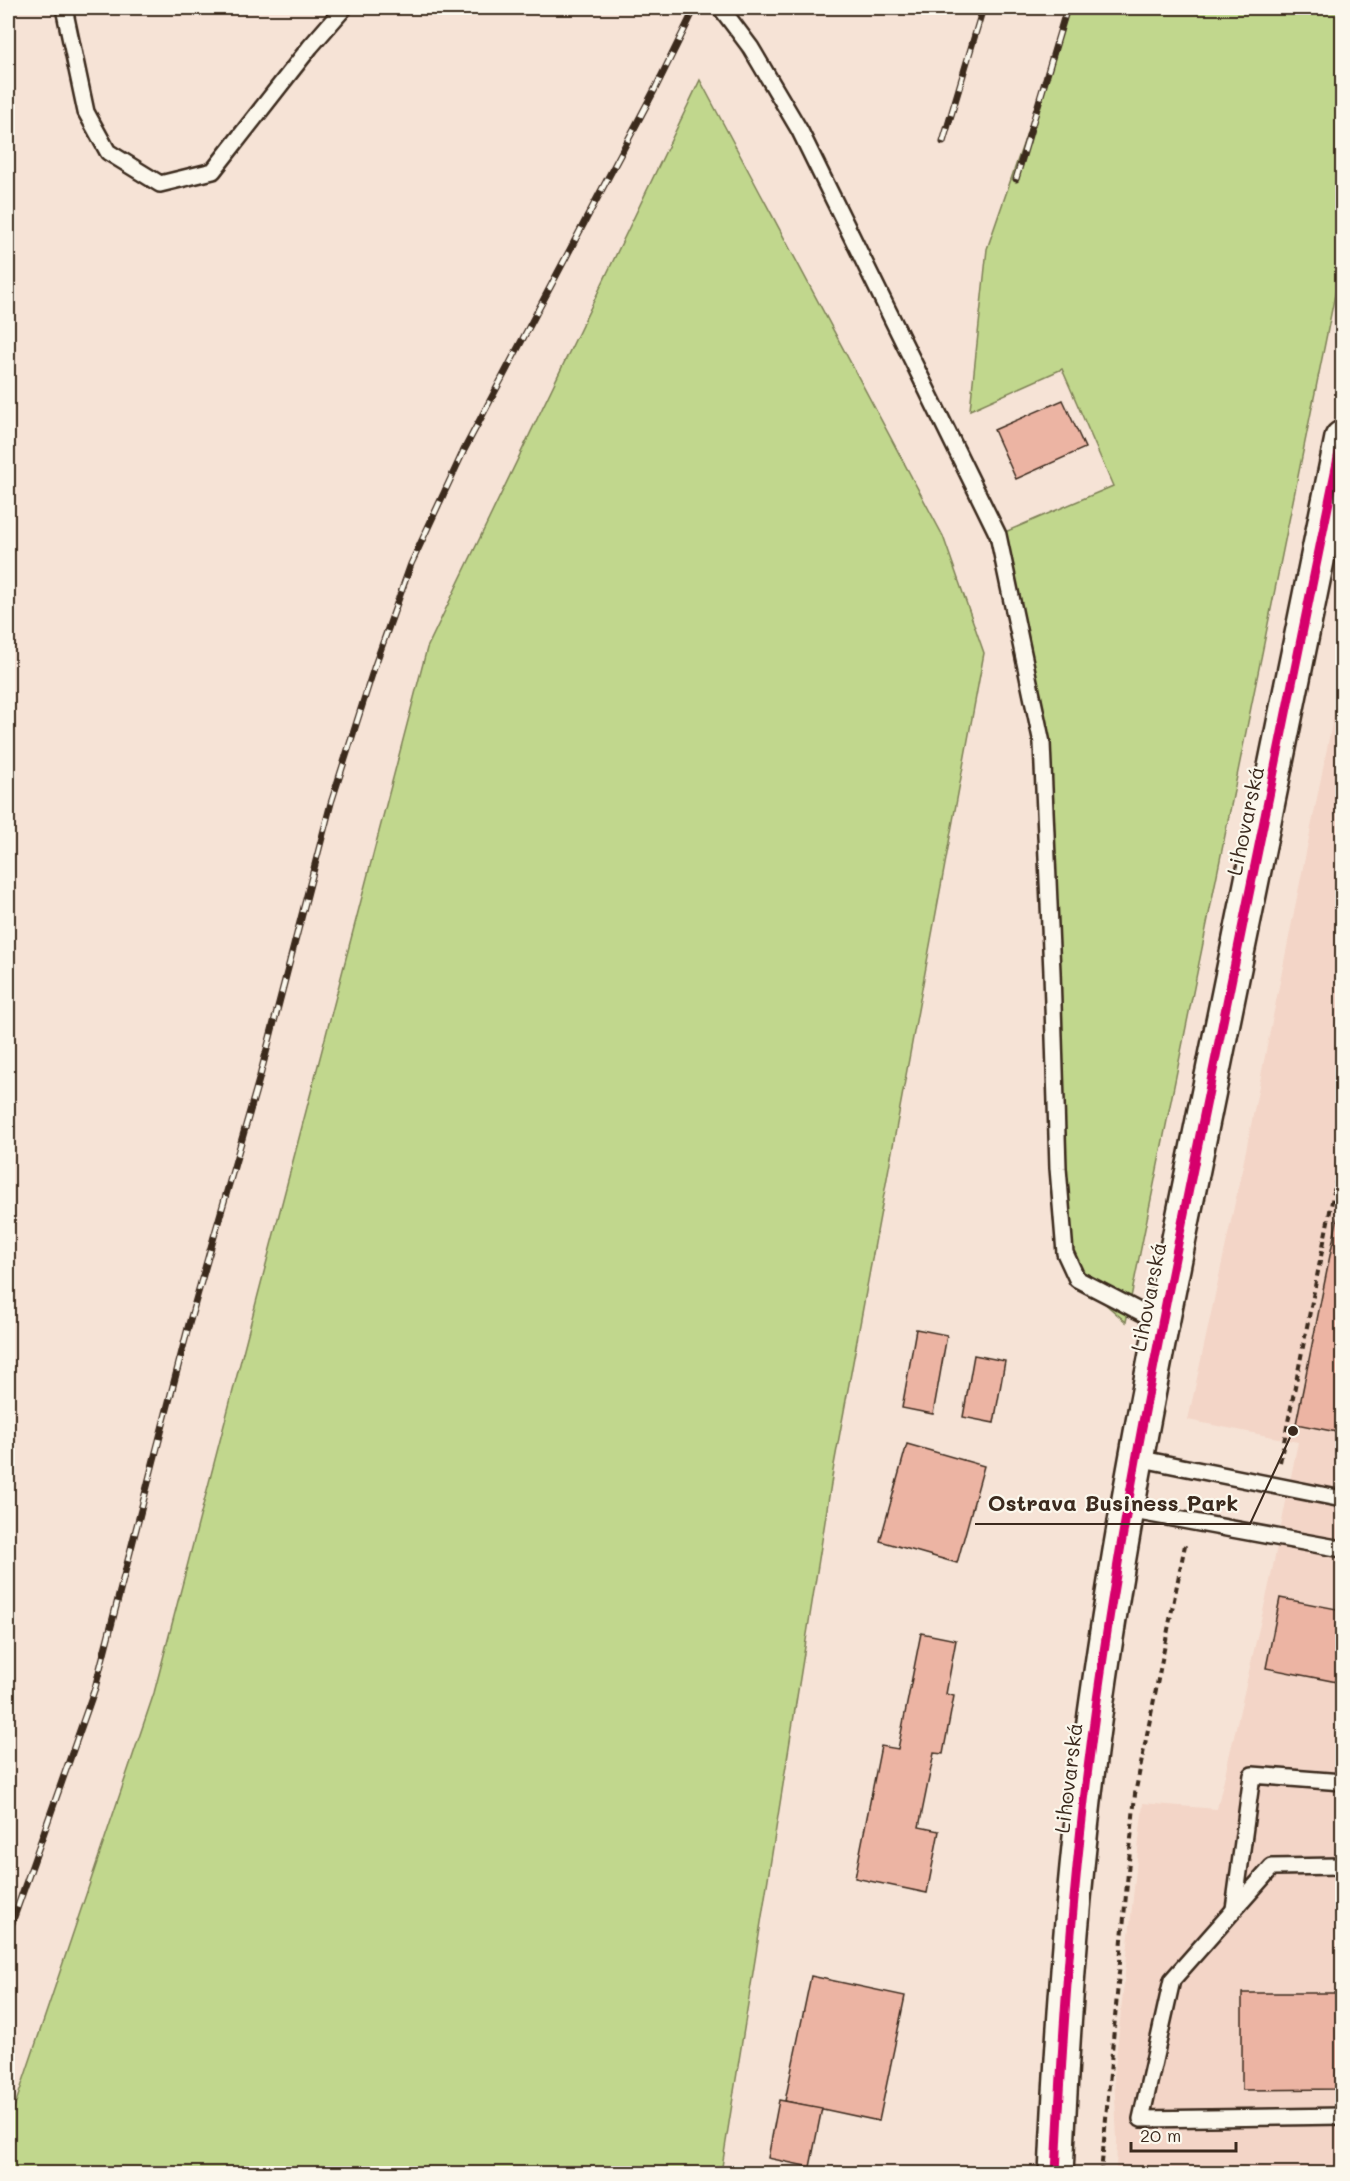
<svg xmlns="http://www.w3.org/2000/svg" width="1350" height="2181" font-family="Mali,sans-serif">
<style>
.built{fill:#f3d5c7}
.green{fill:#c1d78d;stroke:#7e8056;stroke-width:1.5}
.building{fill:#ecb4a3;stroke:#3b2a1e;stroke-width:1.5}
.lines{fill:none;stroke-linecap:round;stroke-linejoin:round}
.lane-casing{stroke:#3b2a1e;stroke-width:20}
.secondary-casing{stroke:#3b2a1e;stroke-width:38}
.path{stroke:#3b2a1e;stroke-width:4;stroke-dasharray:6 4.5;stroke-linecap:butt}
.lane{stroke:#fbf7ec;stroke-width:15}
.secondary{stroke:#fbf7ec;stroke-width:33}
.rail-casing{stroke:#3b2a1e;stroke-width:7}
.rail{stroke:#fbf7ec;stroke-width:4.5;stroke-dasharray:14;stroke-linecap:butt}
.cycleway-casing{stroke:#fbf7ec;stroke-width:13}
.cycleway{stroke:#d6006c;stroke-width:9}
.labels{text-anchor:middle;stroke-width:4.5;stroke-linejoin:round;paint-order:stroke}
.street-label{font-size:21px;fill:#3b2a1e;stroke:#fbf7ec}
.leader{fill:none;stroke:#3b2a1e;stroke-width:2}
.callout-dot{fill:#3b2a1e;stroke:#fbf7ec;stroke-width:2}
.callout-label{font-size:22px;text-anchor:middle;font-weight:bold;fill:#3b2a1e;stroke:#fbf7ec;stroke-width:4.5;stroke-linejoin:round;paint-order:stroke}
</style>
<rect width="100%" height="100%" fill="#f6e3d6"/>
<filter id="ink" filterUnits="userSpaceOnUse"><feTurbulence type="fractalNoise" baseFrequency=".0167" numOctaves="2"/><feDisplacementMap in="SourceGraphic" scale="12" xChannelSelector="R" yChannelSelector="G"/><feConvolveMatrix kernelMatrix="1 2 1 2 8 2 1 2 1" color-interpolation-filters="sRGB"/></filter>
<g filter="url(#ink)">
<!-- built -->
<path class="built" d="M 1342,674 L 1342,2173 L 1116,2174 L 1117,2140 L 1114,2077 L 1143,1803 L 1217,1809 L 1270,1581 L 1298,1442 L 1188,1420 L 1242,1170 Z"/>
<!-- green -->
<g class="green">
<path d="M 1070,8 L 1342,8 L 1342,260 L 1126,1322 L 1077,1279 L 1065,1253 L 1042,743 L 998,535 L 1113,486 L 1062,369 L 970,410 L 987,249 Z"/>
<path d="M 700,80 L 943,536 L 984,653 L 834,1465 L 721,2173 L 8,2173 L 8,2126 L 154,1693 L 427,648 Z"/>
</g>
<!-- building -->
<g class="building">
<path d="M 1063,400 L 1085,448 L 1016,479 L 994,430 Z"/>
<path d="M 1342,1196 L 1342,1433 L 1296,1424 Z"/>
<path d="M 916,1329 L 947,1335 L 933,1414 L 902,1408 Z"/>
<path d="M 974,1355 L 1005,1361 L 994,1423 L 963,1417 Z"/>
<path d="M 907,1444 L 984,1466 L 957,1563 L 880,1541 Z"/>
<path d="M 1280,1598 L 1342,1610 L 1342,1683 L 1266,1668 Z"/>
<path d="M 921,1633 L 956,1640 L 946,1694 L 954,1696 L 943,1754 L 934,1753 L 919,1827 L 939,1831 L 927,1893 L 855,1878 L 881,1746 L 898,1749 Z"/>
<path d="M 811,1976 L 905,1996 L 879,2121 L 785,2101 Z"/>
<path d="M 1242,1993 L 1342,1993 L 1342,2089 L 1242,2090 Z"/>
<path d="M 779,2100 L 822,2108 L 810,2167 L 768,2158 Z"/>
</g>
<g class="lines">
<!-- lane casing -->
<g class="lane-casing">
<g id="lane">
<path d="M 64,8 L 86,112 L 108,152 L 160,184 L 213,171 L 310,47 L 344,8"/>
<path d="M 721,8 L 751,48 L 800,131 L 998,535 L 1042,743 L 1052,972 L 1058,1168 L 1065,1253 L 1077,1279 L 1162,1323"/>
<path d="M 1137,1458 L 1342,1499"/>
<path d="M 1128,1510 L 1342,1549"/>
<path d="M 1342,1866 L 1272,1867 L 1172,1980 L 1141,2119 L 1342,2116"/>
<path d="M 1234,1909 L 1252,1775 L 1342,1782"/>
</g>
</g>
<!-- secondary casing -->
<g class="secondary-casing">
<path id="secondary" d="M 1056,2174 C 1062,2038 1071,1903 1088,1768 C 1117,1533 1166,1302 1213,1071 C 1256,860 1299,649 1342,438"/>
</g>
<!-- path -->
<g class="path">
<path d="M 1280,1462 L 1342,1151"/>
<path d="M 1101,2174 L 1135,1794 L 1185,1545"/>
</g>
<!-- lane -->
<use href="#lane" class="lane"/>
<!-- secondary -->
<use href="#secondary" class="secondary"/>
<!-- rail casing -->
<g class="rail-casing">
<g id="rail">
<path d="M 943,142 L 983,8"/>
<path d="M 1016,179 L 1067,8"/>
<path d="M 8,1934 L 95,1688 L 189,1324 L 260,1076 L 331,803 L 374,668 L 411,564 L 464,450 L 655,89 L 695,8"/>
</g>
</g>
<!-- rail -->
<use href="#rail" class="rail"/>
<!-- cycleway casing -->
<g class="cycleway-casing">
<path id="cycleway" d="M 1056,2174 C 1062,2038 1071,1903 1088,1768 C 1117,1533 1166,1302 1213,1071 C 1256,860 1299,649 1342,438"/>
</g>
<!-- cycleway -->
<use href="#cycleway" class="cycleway"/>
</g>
</g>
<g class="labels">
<!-- street labels -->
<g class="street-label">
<text transform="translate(1246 821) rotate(-78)" y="7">Lihovarská</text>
<text transform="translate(1149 1297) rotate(-79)" y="7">Lihovarská</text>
<text transform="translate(1069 1778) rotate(-83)" y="7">Lihovarská</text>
</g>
</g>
<!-- callouts -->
<path class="leader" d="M1293 1431L1250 1524H975"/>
<circle class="callout-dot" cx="1293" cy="1431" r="6"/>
<g class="callout-label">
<text x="1113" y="1511">Ostrava Business Park</text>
</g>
<!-- margin -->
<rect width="1350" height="2181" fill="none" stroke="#fbf7ec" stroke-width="30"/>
<rect x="15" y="15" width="1320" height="2151" fill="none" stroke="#3b2a1e" stroke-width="2" filter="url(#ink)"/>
<!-- scale -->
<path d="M1131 2142v9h105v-9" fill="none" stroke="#3b2a1e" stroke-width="3"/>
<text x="1140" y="2142" font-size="18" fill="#3b2a1e" stroke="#fbf7ec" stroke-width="4.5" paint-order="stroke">20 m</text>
</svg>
